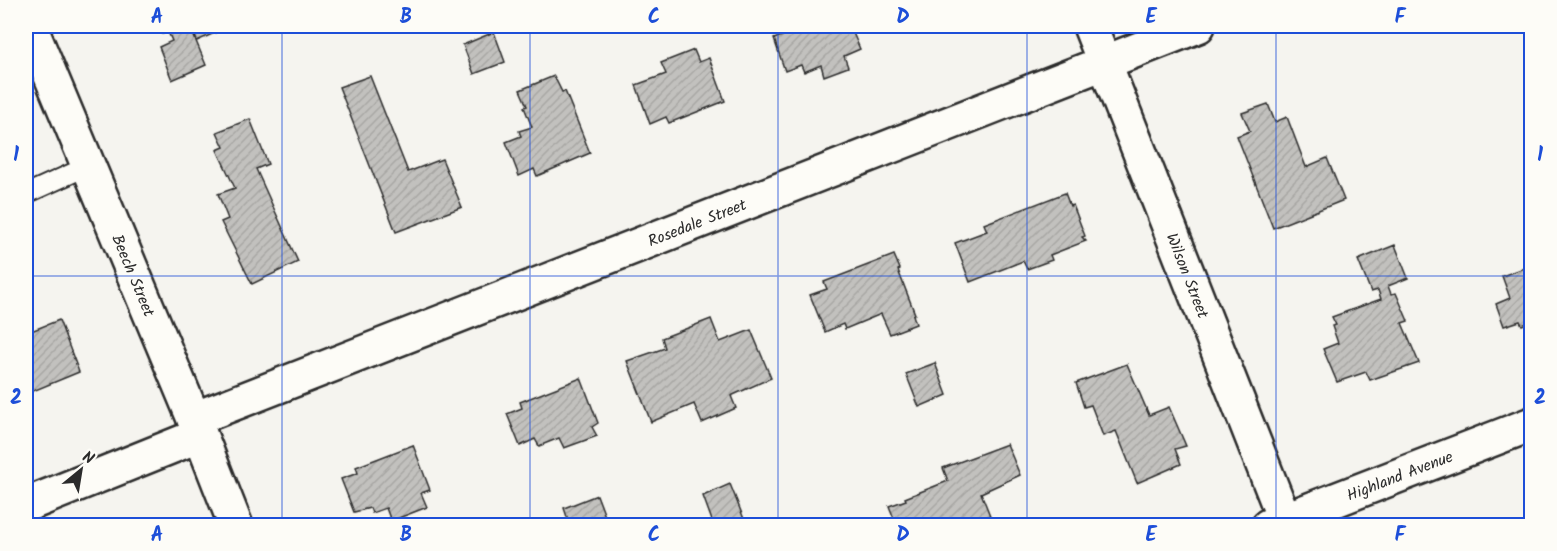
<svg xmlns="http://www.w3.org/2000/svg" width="1557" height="551" font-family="Kalam,sans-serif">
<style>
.building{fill:url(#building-hatch);stroke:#2b2b2b;stroke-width:1.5}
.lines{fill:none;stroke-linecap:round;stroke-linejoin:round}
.service-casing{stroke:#2b2b2b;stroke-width:22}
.minor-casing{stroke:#2b2b2b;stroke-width:38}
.tertiary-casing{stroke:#2b2b2b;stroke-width:38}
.service{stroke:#fdfcf7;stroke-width:18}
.minor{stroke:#fdfcf7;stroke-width:33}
.tertiary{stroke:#fdfcf7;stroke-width:33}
.grid{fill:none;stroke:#1d4ed8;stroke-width:1.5;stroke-opacity:0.55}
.labels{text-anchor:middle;stroke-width:4.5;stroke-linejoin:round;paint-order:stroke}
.street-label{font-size:16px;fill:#2b2b2b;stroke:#fdfcf7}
.neatline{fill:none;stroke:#1d4ed8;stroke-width:2}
.grid-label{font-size:20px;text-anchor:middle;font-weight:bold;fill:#1d4ed8}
</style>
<defs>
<pattern id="building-hatch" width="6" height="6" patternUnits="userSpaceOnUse" patternTransform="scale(1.5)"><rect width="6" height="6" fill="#c2c1be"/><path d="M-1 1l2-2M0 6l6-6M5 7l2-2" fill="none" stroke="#a7a6a3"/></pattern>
</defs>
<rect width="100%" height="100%" fill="#f5f4ef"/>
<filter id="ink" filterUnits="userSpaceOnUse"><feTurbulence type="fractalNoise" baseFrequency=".0167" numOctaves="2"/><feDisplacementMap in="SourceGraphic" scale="12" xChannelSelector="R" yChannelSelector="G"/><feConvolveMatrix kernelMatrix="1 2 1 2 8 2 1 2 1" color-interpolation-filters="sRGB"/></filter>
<g filter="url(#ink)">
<!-- building -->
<g class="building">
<path d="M 158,26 L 186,26 L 190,35 L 193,34 L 206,65 L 172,80 L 159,47 L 172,41 L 168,32 L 162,34 Z"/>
<path d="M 191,26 L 225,26 L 226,28 L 197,41 Z"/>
<path d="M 793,26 L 850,26 L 860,49 L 844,56 L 848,67 L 824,76 L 821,65 L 804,72 L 801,65 L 785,71 L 774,39 L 789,33 L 787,28 Z"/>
<path d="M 494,32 L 505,62 L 474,74 L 463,45 Z"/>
<path d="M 694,50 L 699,62 L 709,58 L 725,101 L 669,123 L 666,117 L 650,124 L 636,85 L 666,74 L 661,63 Z"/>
<path d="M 370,76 L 408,172 L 442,159 L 462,207 L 396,232 L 339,87 Z"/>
<path d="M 554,76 L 562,92 L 565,91 L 590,153 L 537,176 L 534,169 L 519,176 L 506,142 L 521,136 L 519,131 L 532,127 L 524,107 L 527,106 L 520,90 Z"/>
<path d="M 1268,104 L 1275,122 L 1287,117 L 1306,167 L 1327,158 L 1344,200 L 1273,228 L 1237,136 L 1250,131 L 1242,113 Z"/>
<path d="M 250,119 L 268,164 L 256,169 L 298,262 L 252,284 L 221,222 L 228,219 L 218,194 L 235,188 L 217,150 L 224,147 L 217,132 Z"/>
<path d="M 1065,193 L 1070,206 L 1073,205 L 1085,236 L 1082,237 L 1086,241 L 1050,255 L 1052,260 L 1027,269 L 1023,261 L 970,282 L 955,243 L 987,231 L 984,224 Z"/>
<path d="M 1395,245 L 1408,278 L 1388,286 L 1391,294 L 1396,293 L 1408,321 L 1402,323 L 1419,363 L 1370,380 L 1366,372 L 1337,382 L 1323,349 L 1338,343 L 1332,326 L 1336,325 L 1332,317 L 1381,299 L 1378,290 L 1371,292 L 1358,260 Z"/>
<path d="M 894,255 L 900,269 L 898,270 L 915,314 L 913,315 L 916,324 L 890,334 L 881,314 L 845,329 L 843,324 L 825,332 L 810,295 L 827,289 L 824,282 Z"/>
<path d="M 1532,265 L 1532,321 L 1522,325 L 1520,321 L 1504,326 L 1496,304 L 1510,298 L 1502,276 Z"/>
<path d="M 711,319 L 720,342 L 751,330 L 771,378 L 731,396 L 736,408 L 702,423 L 694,404 L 651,422 L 627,361 L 665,348 L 662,338 Z"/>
<path d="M 59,320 L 79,372 L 26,394 L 26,333 Z"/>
<path d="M 935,363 L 947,395 L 919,407 L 906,374 Z"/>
<path d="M 1127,364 L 1149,415 L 1169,407 L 1186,446 L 1175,449 L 1181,464 L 1137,483 L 1116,431 L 1103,436 L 1091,405 L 1084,407 L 1076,383 Z"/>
<path d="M 581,378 L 598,423 L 592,427 L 597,436 L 564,448 L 559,438 L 539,446 L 535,439 L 520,446 L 507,414 L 522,408 L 520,402 Z"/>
<path d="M 1007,444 L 1020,475 L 981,493 L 991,518 L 979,523 L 981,526 L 897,526 L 889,506 L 906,500 L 905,498 L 948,481 L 943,468 Z"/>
<path d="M 413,445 L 430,490 L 421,493 L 427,507 L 391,521 L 386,508 L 372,513 L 370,508 L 354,512 L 341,479 L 358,473 L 356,467 Z"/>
<path d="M 730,484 L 744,519 L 728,526 L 714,526 L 703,496 Z"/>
<path d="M 597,495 L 608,524 L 603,526 L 570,526 L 564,508 Z"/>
</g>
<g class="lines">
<!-- service casing -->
<g class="service-casing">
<path id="service" d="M 26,194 L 88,166"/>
</g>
<!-- minor casing -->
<g class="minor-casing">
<g id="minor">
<path id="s1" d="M 1090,26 L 1287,526"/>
<path id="s2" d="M 194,419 L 1198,26"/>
<path d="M 26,505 L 200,435"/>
<path id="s3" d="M 1268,526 L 1532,424"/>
</g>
</g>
<!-- tertiary casing -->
<g class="tertiary-casing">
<g id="tertiary">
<path id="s4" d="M 30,26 L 194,419 L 236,526"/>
</g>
</g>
<!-- service -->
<use href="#service" class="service"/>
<!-- minor -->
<use href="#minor" class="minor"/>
<!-- tertiary -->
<use href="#tertiary" class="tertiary"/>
</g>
</g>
<!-- grid -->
<path class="grid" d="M 282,26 L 282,526M 530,26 L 530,526M 778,26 L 778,526M 1027,26 L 1027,526M 1276,26 L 1276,526M 26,276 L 1532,276"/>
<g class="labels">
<!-- street labels -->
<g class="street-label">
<text dy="6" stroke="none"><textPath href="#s2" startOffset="540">Rosedale Street</textPath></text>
<text dy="6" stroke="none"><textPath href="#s4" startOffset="270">Beech Street</textPath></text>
<text dy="6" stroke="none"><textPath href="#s1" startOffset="268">Wilson Street</textPath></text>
<text dy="6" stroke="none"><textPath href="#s3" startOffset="141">Highland Avenue</textPath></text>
</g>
</g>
<!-- margin -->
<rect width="1557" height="551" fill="none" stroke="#fdfcf7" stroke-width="66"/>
<!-- north arrow -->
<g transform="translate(81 470) rotate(30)" stroke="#fdfcf7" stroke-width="4.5" paint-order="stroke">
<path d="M0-4.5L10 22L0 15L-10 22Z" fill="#2b2b2b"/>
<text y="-9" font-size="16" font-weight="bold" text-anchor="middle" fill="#2b2b2b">N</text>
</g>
<rect x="33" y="33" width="1491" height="485" class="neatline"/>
<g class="grid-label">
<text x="157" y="23">A</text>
<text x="406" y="23">B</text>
<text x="654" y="23">C</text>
<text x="903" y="23">D</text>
<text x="1151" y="23">E</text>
<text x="1400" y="23">F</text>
<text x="16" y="161">1</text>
<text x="1540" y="161">1</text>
<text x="16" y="404">2</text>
<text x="1540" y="404">2</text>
<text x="157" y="541">A</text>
<text x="406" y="541">B</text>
<text x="654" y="541">C</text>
<text x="903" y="541">D</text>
<text x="1151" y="541">E</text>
<text x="1400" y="541">F</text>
</g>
</svg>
